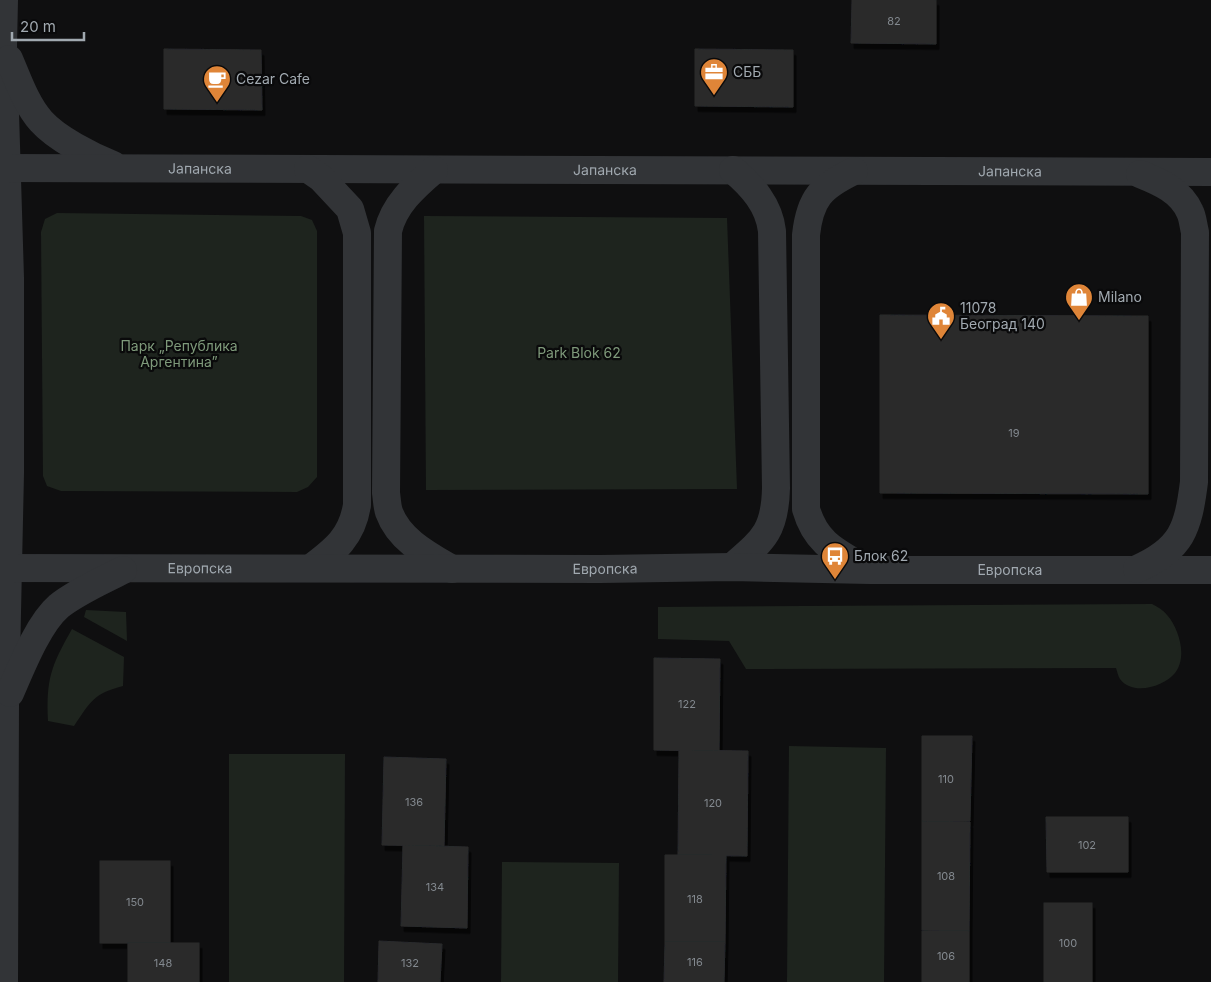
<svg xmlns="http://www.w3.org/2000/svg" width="1211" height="982" font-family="Inter,sans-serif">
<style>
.green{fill:#1e241e}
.building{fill:#2a2a2c;stroke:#292a2c;filter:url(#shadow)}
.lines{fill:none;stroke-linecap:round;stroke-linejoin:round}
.minor{stroke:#323437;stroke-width:28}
.labels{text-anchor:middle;stroke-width:4.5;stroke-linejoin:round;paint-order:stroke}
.number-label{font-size:11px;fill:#83898f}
.poi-label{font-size:14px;fill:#a1a9b0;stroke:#0a0a0b;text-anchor:start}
.street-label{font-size:14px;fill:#a1a9b0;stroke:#0a0a0b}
.park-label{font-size:14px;fill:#7e997a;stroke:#0a0a0b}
</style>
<defs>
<filter id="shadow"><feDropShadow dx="3" dy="5.5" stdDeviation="0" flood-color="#0009"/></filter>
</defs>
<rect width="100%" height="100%" fill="#0f0f10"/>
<!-- green -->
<g class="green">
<path d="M 57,213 L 301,216 L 312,220 L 317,231 L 317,477 L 308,487 L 297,492 L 61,491 L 47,486 L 43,476 L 41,232 L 45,219 Z"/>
<path d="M 424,216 L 727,218 L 737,489 L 426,490 Z"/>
<path d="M 1152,604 C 1165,610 1172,619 1177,632 C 1182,645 1184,661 1175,673 C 1164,687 1132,696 1120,679 C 1118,676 1117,671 1116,668 L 746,669 L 729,641 L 658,639 L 658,607 Z"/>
<path d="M 86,610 L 126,612 L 127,641 L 84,617 Z"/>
<path d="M 72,629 L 124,657 L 123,686 C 93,694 91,701 74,726 L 48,721 C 46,679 51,666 72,629 Z"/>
<path d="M 789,746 L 886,748 L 884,982 L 787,982 Z"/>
<path d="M 229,754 L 345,754 L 344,982 L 229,982 Z"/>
<path d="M 502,862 L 619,863 L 618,982 L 501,982 Z"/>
</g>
<!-- building -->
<g class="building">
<path d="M 852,0 L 936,0 L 936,44 L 851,43 Z"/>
<path d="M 164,49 L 261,50 L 262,110 L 164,109 Z"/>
<path d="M 695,49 L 793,50 L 793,107 L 695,106 Z"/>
<path d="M 880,315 L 1148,316 L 1148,494 L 880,493 Z"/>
<path d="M 654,658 L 720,659 L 719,751 L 654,750 Z"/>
<path d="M 922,736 L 972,736 L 970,821 L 922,821 Z"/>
<path d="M 679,750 L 748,751 L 747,856 L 678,855 Z"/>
<path d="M 384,757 L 446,759 L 444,846 L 382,845 Z"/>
<path d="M 1046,817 L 1128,817 L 1128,872 L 1047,872 Z"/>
<path d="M 922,821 L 970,822 L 969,931 L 922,930 Z"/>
<path d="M 403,845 L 468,847 L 467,928 L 401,926 Z"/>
<path d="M 665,855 L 726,855 L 725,942 L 665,942 Z"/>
<rect x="100" y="861" width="70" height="82"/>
<rect x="1044" y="903" width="48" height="79"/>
<rect x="922" y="931" width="47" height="51"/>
<path d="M 379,941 L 442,944 L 440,982 L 378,982 Z"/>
<path d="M 665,942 L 725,942 L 724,982 L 664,982 Z"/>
<rect x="128" y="943" width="71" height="39"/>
</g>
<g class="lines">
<!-- minor -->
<g class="minor">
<path d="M 4,0 L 3,46 L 10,278 L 10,473 L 5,706 L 4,982"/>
<path d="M 9,59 C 18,80 26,104 41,121 C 57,139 91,156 113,165"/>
<path id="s1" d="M 0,168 L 1211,172"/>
<path d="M 308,169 L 321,178 L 350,209 L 357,233 L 357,505 C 352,537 335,550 311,568"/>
<path d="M 434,170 C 414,187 394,205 388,231 L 386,493 C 387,499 387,506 389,512 C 399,540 428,555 452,569"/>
<path d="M 854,171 C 821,187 810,198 806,235 L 806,509 C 816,544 837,552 866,569"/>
<path d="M 732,567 C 763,540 775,532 776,488 L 772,231 C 769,205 752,186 733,170"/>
<path id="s2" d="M 0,568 L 600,569 L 732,567 L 870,570 L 1211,570"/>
<path d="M 1137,569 C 1182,549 1188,529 1194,482 L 1195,232 C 1193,225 1193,218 1190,212 C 1181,191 1160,182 1140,174"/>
<path d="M 10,693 C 21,668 38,624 59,606 C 78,591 102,581 123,570"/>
</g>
</g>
<!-- icons -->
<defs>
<g id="office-pin" transform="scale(1.4375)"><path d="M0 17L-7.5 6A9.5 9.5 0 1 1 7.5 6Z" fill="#df8538" stroke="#0a0a0b"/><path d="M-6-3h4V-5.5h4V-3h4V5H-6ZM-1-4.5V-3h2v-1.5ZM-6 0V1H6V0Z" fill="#fff"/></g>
<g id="cafe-pin" transform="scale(1.4375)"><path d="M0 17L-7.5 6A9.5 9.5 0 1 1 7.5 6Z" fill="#df8538" stroke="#0a0a0b"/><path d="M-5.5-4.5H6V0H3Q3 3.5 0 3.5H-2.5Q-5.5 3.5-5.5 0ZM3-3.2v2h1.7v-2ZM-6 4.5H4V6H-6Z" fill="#fff"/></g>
<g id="shop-pin" transform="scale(1.4375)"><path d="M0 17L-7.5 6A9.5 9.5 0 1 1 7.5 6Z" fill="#df8538" stroke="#0a0a0b"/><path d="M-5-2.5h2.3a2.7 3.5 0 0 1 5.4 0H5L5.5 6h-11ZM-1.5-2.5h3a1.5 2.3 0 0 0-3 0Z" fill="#fff"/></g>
<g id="civic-pin" transform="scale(1.4375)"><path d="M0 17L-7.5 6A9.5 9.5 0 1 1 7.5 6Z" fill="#df8538" stroke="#0a0a0b"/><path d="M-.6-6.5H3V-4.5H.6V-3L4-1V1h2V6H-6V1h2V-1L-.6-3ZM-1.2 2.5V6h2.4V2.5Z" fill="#fff"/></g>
<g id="bus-pin" transform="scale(1.4375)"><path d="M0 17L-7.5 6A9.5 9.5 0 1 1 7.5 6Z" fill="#df8538" stroke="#0a0a0b"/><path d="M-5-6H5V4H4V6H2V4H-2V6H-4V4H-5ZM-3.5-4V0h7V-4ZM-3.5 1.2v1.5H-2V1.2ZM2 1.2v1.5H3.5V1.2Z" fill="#fff"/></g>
</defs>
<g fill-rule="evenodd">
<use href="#office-pin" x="714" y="72"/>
<use href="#cafe-pin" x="217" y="79"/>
<use href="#shop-pin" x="1079" y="297"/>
<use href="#civic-pin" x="941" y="316"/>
<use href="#bus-pin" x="835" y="556"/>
</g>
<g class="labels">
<!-- number labels -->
<g class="number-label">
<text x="894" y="25">82</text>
<text x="1014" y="437">19</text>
<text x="687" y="708">122</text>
<text x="946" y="783">110</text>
<text x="414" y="806">136</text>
<text x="713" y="807">120</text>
<text x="1087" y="849">102</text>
<text x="946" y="880">108</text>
<text x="435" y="891">134</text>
<text x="695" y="903">118</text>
<text x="135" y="906">150</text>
<text x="1068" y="947">100</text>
<text x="946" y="960">106</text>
<text x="695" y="966">116</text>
<text x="163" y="967">148</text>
<text x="410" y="967">132</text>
</g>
<!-- poi labels -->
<g class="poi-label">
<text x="733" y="77">СББ</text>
<text x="236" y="84">Cezar Cafe</text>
<text x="1098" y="302">Milano</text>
<text x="960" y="313">11078<tspan x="960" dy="16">Београд 140</tspan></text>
<text x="854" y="561">Блок 62</text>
</g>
<!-- street labels -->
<g class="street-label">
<text dy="5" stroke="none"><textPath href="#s1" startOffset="200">Јапанска</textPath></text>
<text dy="5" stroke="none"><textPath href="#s1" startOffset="605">Јапанска</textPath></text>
<text dy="5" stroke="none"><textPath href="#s1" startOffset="1010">Јапанска</textPath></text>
<text dy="5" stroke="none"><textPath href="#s2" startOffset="200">Европска</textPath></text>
<text dy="5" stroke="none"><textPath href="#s2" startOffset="605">Европска</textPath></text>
<text dy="5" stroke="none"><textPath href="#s2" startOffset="1010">Европска</textPath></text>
</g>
<!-- park labels -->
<g class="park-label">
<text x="179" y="351">Парк „Република<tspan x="179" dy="16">Аргентина”</tspan></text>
<text x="579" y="358">Park Blok 62</text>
</g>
</g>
<!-- scale -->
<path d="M12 32v8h72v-8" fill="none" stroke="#a1a9b0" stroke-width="2.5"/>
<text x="20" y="32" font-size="15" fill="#a1a9b0" stroke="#0a0a0b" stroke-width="4" paint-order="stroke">20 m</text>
</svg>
